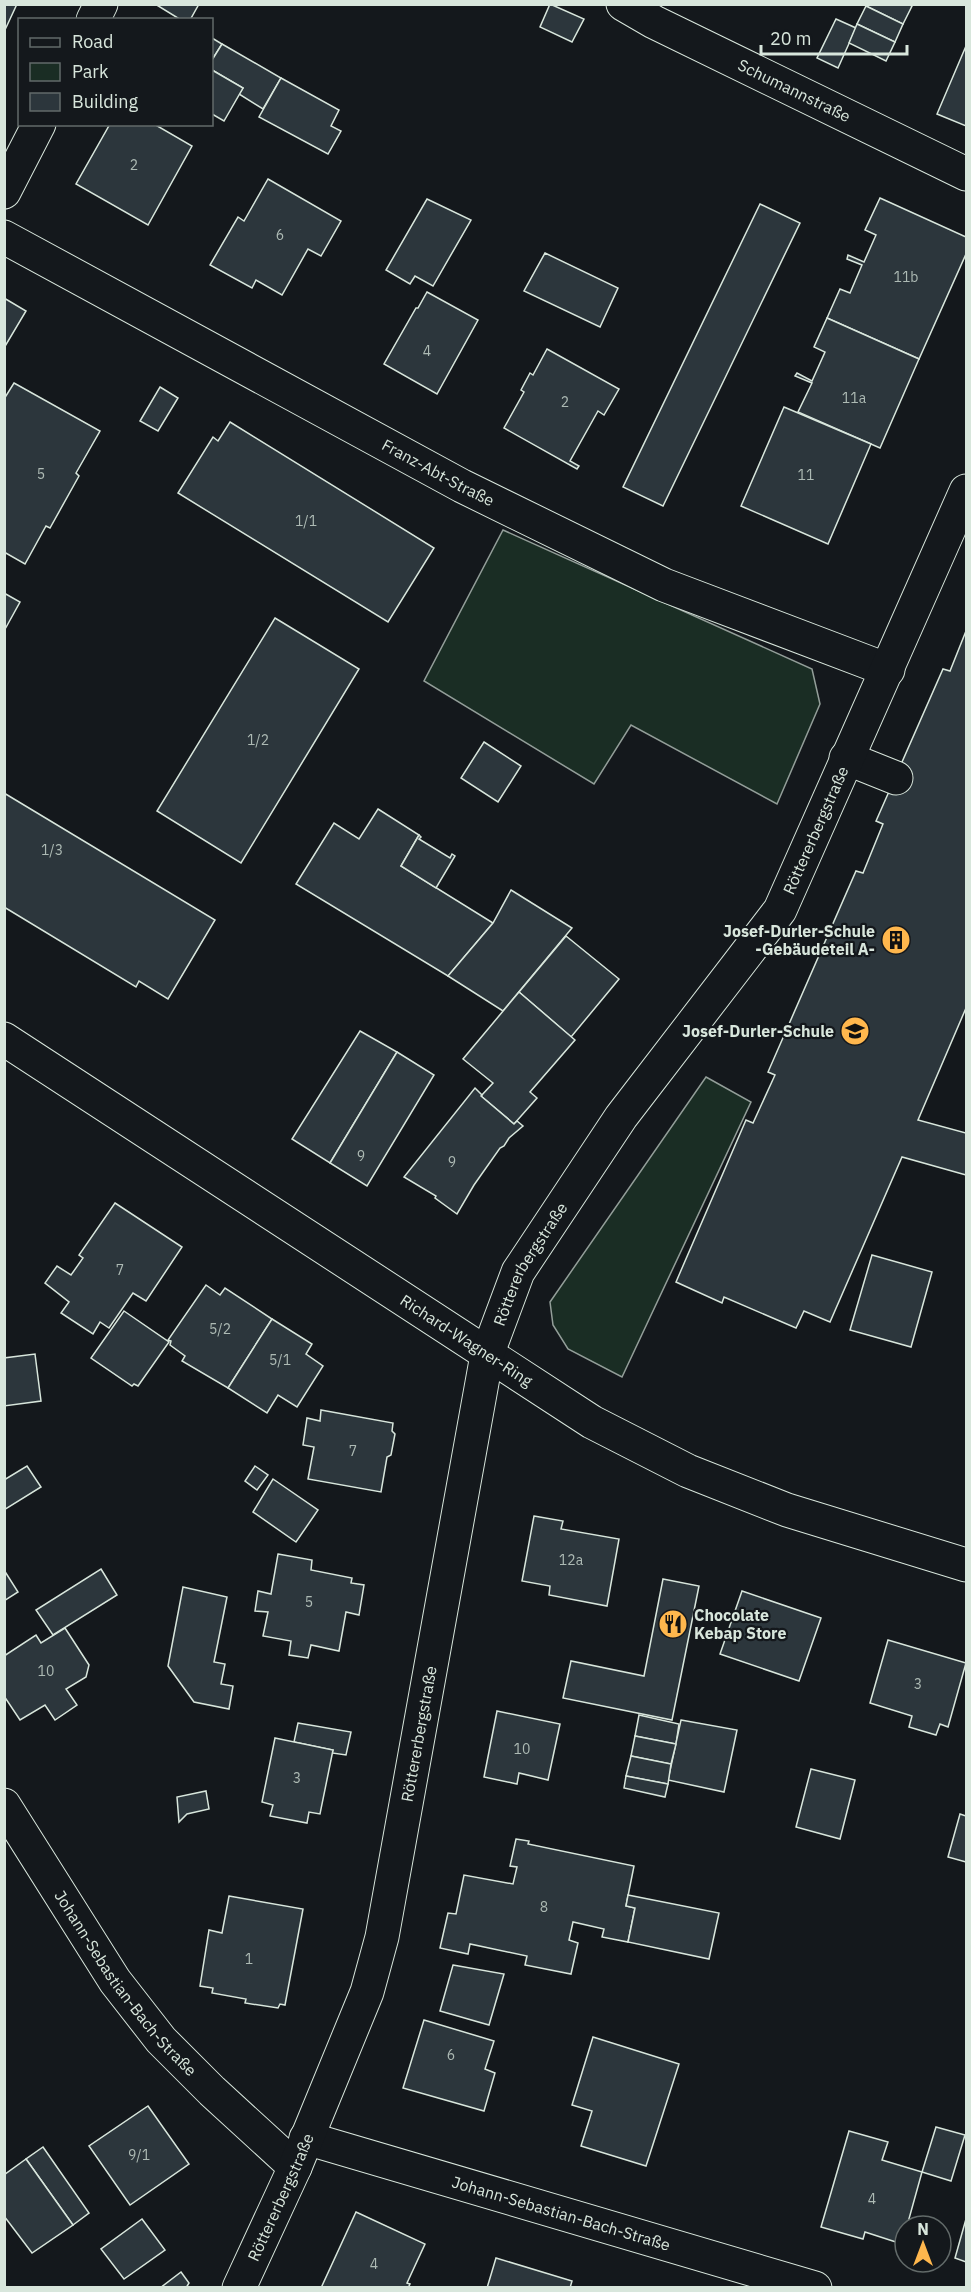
<svg xmlns="http://www.w3.org/2000/svg" width="971" height="2292" font-family="'IBM Plex Sans',sans-serif">
<style>
.green{fill:#1a2d24;stroke:#939e99;stroke-width:1.5}
.building{fill:#2c363c;stroke:#d8e6dc;stroke-width:1.5}
.lines{fill:none;stroke-linecap:round;stroke-linejoin:round}
.minor-casing{stroke:#d8e6dc;stroke-width:35}
.minor{stroke:#14181c;stroke-width:33}
.labels{text-anchor:middle;stroke-width:4.5;stroke-linejoin:round;paint-order:stroke}
.number-label{font-size:14px;fill:#adbab4}
.street-label{font-size:16px;fill:#d8e6dc;stroke:#14181c}
.poi-label{font-size:16px;font-weight:bold;fill:#d8e6dc;stroke:#14181c;text-anchor:end}
</style>
<rect width="100%" height="100%" fill="#14181c"/>
<!-- green -->
<g class="green">
<path d="M 503,530 L 812,669 L 820,704 L 777,804 L 631,725 L 594,784 L 424,681 Z"/>
<path d="M 706,1077 L 751,1102 L 622,1377 L 568,1349 L 553,1325 L 550,1302 Z"/>
</g>
<!-- building -->
<g class="building">
<path d="M 4,4 L 17,4 L 4,32 Z"/>
<path d="M 155,4 L 199,4 L 190,20 L 181,20 Z"/>
<path d="M 550,4 L 584,19 L 572,42 L 540,27 Z"/>
<path d="M 867,4 L 908,4 L 912,6 L 903,24 L 866,6 Z"/>
<path d="M 866,6 L 903,24 L 895,42 L 857,24 Z"/>
<path d="M 836,19 L 856,28 L 838,68 L 817,58 Z"/>
<path d="M 857,24 L 895,42 L 886,61 L 849,43 Z"/>
<path d="M 212,38 L 222,44 L 212,60 Z"/>
<path d="M 222,44 L 281,78 L 263,109 L 239,94 L 243,88 L 212,70 L 212,60 Z"/>
<path d="M 966,46 L 966,126 L 937,114 Z"/>
<path d="M 212,70 L 243,88 L 224,121 L 212,114 Z"/>
<path d="M 281,78 L 339,110 L 331,126 L 341,131 L 328,154 L 259,117 Z"/>
<path d="M 110,124 L 154,124 L 192,146 L 148,225 L 76,184 Z"/>
<path d="M 268,179 L 341,221 L 321,256 L 308,249 L 282,295 L 256,280 L 252,288 L 210,265 L 238,217 L 244,221 Z"/>
<path d="M 880,198 L 966,237 L 966,254 L 919,359 L 827,318 L 840,289 L 850,293 L 862,265 L 847,259 L 848,255 L 864,262 L 876,235 L 865,230 Z"/>
<path d="M 427,199 L 471,220 L 433,286 L 415,276 L 410,284 L 386,270 Z"/>
<path d="M 760,204 L 800,223 L 663,506 L 623,487 Z"/>
<path d="M 545,253 L 618,288 L 600,327 L 524,291 Z"/>
<path d="M 427,292 L 478,320 L 437,394 L 384,364 L 416,308 L 418,308 Z"/>
<path d="M 4,298 L 26,311 L 4,348 Z"/>
<path d="M 827,318 L 919,359 L 880,448 L 798,412 L 812,383 L 795,376 L 797,373 L 812,381 L 825,352 L 814,347 Z"/>
<path d="M 547,349 L 619,389 L 604,415 L 598,411 L 570,461 L 579,466 L 577,469 L 504,428 L 524,392 L 521,390 L 530,373 L 533,375 Z"/>
<path d="M 14,383 L 100,431 L 76,473 L 79,476 L 50,528 L 46,526 L 25,564 L 4,552 L 4,399 Z"/>
<path d="M 160,387 L 178,398 L 158,431 L 140,421 Z"/>
<path d="M 784,407 L 871,444 L 828,544 L 741,506 Z"/>
<path d="M 230,422 L 434,548 L 388,622 L 178,493 L 213,437 L 218,441 Z"/>
<path d="M 4,593 L 20,602 L 4,631 Z"/>
<path d="M 275,618 L 359,669 L 241,863 L 157,811 Z"/>
<path d="M 966,631 L 966,1008 L 918,1120 L 966,1133 L 966,1175 L 902,1157 L 830,1322 L 804,1311 L 796,1328 L 724,1297 L 722,1303 L 676,1282 L 746,1120 L 753,1123 L 775,1075 L 768,1072 L 856,871 L 863,873 L 883,824 L 876,821 L 943,669 L 950,671 Z"/>
<path d="M 484,742 L 521,766 L 498,802 L 461,778 Z"/>
<path d="M 4,793 L 215,920 L 168,999 L 139,981 L 136,987 L 4,907 Z"/>
<path d="M 378,809 L 419,835 L 401,866 L 493,923 L 448,976 L 296,884 L 334,823 L 359,839 Z"/>
<path d="M 419,835 L 421,837 L 419,839 L 450,858 L 452,854 L 455,856 L 436,888 L 401,866 Z"/>
<path d="M 511,890 L 572,928 L 503,1011 L 448,976 L 493,923 Z"/>
<path d="M 566,936 L 619,979 L 571,1037 L 519,992 Z"/>
<path d="M 519,992 L 575,1040 L 530,1092 L 537,1098 L 514,1124 L 481,1096 L 493,1083 L 463,1059 Z"/>
<path d="M 360,1031 L 397,1052 L 330,1163 L 292,1139 Z"/>
<path d="M 397,1052 L 434,1075 L 367,1186 L 330,1163 Z"/>
<path d="M 475,1088 L 482,1095 L 481,1096 L 514,1124 L 517,1121 L 523,1126 L 509,1138 L 504,1146 L 500,1148 L 474,1185 L 457,1214 L 435,1198 L 436,1196 L 404,1177 Z"/>
<path d="M 115,1203 L 182,1247 L 146,1301 L 133,1293 L 109,1328 L 100,1322 L 93,1334 L 61,1313 L 69,1302 L 45,1283 L 57,1266 L 71,1275 L 83,1258 L 79,1255 Z"/>
<path d="M 872,1255 L 932,1272 L 911,1347 L 850,1330 Z"/>
<path d="M 206,1285 L 220,1295 L 225,1288 L 272,1319 L 228,1388 L 182,1361 L 185,1356 L 170,1345 L 171,1341 L 168,1340 Z"/>
<path d="M 124,1311 L 169,1342 L 138,1386 L 134,1384 L 132,1386 L 91,1358 Z"/>
<path d="M 272,1319 L 312,1344 L 306,1354 L 323,1366 L 297,1407 L 278,1395 L 267,1413 L 228,1388 Z"/>
<path d="M 35,1354 L 41,1401 L 4,1406 L 4,1358 Z"/>
<path d="M 321,1410 L 393,1423 L 392,1431 L 395,1434 L 391,1455 L 387,1457 L 381,1492 L 308,1479 L 314,1447 L 303,1445 L 307,1418 L 320,1421 Z"/>
<path d="M 27,1466 L 41,1487 L 4,1510 L 4,1480 Z"/>
<path d="M 255,1466 L 268,1475 L 257,1490 L 245,1481 Z"/>
<path d="M 273,1479 L 318,1510 L 296,1542 L 253,1512 Z"/>
<path d="M 534,1516 L 563,1521 L 561,1529 L 619,1539 L 607,1606 L 549,1595 L 550,1586 L 522,1581 Z"/>
<path d="M 278,1554 L 312,1560 L 311,1570 L 352,1578 L 351,1583 L 364,1585 L 359,1615 L 346,1612 L 339,1651 L 311,1645 L 308,1658 L 289,1655 L 291,1641 L 263,1636 L 268,1612 L 255,1611 L 258,1591 L 271,1594 Z"/>
<path d="M 101,1569 L 117,1595 L 53,1635 L 36,1610 Z"/>
<path d="M 4,1570 L 18,1592 L 4,1601 Z"/>
<path d="M 663,1579 L 699,1586 L 672,1720 L 563,1698 L 571,1661 L 644,1676 Z"/>
<path d="M 183,1587 L 227,1597 L 214,1662 L 225,1664 L 221,1684 L 233,1686 L 229,1709 L 194,1702 L 168,1666 Z"/>
<path d="M 742,1591 L 821,1618 L 799,1681 L 720,1654 Z"/>
<path d="M 65,1628 L 89,1665 L 86,1677 L 66,1689 L 77,1705 L 55,1720 L 45,1705 L 20,1720 L 4,1696 L 4,1656 L 36,1635 L 41,1643 Z"/>
<path d="M 888,1640 L 966,1663 L 948,1727 L 940,1724 L 936,1735 L 909,1727 L 912,1716 L 870,1703 Z"/>
<path d="M 497,1711 L 560,1724 L 548,1780 L 519,1773 L 517,1784 L 484,1777 Z"/>
<path d="M 639,1715 L 679,1724 L 676,1744 L 635,1736 Z"/>
<path d="M 681,1720 L 737,1730 L 724,1792 L 668,1780 Z"/>
<path d="M 298,1723 L 351,1732 L 346,1755 L 332,1753 L 333,1750 L 294,1742 Z"/>
<path d="M 635,1736 L 676,1744 L 671,1764 L 631,1756 Z"/>
<path d="M 275,1738 L 333,1750 L 320,1814 L 309,1812 L 307,1823 L 270,1816 L 273,1805 L 262,1802 Z"/>
<path d="M 631,1756 L 671,1764 L 668,1784 L 626,1776 Z"/>
<path d="M 811,1769 L 855,1780 L 840,1839 L 796,1827 Z"/>
<path d="M 626,1776 L 668,1784 L 665,1797 L 624,1788 Z"/>
<path d="M 206,1791 L 209,1809 L 187,1814 L 179,1822 L 177,1797 Z"/>
<path d="M 960,1814 L 966,1816 L 966,1862 L 948,1857 Z"/>
<path d="M 516,1839 L 529,1841 L 528,1844 L 634,1866 L 626,1906 L 635,1908 L 628,1942 L 602,1937 L 604,1929 L 573,1922 L 569,1940 L 578,1943 L 571,1974 L 525,1965 L 527,1956 L 470,1944 L 468,1954 L 440,1948 L 448,1913 L 456,1914 L 464,1875 L 513,1884 L 517,1867 L 510,1866 Z"/>
<path d="M 628,1895 L 719,1913 L 709,1959 L 628,1942 L 635,1908 L 626,1906 Z"/>
<path d="M 229,1896 L 303,1909 L 285,2005 L 280,2004 L 278,2008 L 245,2003 L 246,1999 L 212,1993 L 213,1988 L 200,1986 L 209,1930 L 222,1933 Z"/>
<path d="M 453,1965 L 504,1974 L 489,2025 L 440,2011 Z"/>
<path d="M 424,2020 L 494,2041 L 485,2069 L 495,2073 L 484,2111 L 403,2088 Z"/>
<path d="M 593,2037 L 679,2064 L 646,2166 L 581,2146 L 592,2111 L 572,2105 Z"/>
<path d="M 148,2106 L 189,2164 L 130,2205 L 89,2146 Z"/>
<path d="M 936,2127 L 965,2135 L 951,2181 L 922,2172 Z"/>
<path d="M 849,2131 L 888,2142 L 882,2160 L 922,2172 L 907,2226 L 905,2226 L 902,2244 L 865,2232 L 863,2239 L 821,2227 Z"/>
<path d="M 43,2147 L 89,2213 L 73,2225 L 26,2159 Z"/>
<path d="M 26,2159 L 73,2225 L 32,2253 L 4,2216 L 4,2175 Z"/>
<path d="M 356,2212 L 425,2244 L 407,2283 L 410,2284 L 408,2288 L 321,2288 Z"/>
<path d="M 142,2219 L 165,2250 L 124,2279 L 101,2249 Z"/>
<path d="M 966,2219 L 966,2262 L 955,2258 Z"/>
<path d="M 496,2258 L 572,2281 L 570,2288 L 487,2288 Z"/>
<path d="M 181,2272 L 189,2283 L 186,2288 L 160,2288 Z"/>
</g>
<g class="lines">
<!-- minor casing -->
<g class="minor-casing">
<g id="minor">
<path id="s1" d="M 623,4 L 654,22 L 966,174"/>
<path d="M 93,20 L 101,4"/>
<path d="M 4,192 L 39,124"/>
<path id="s2" d="M 4,237 L 462,486 L 664,585 L 888,670"/>
<path d="M 846,758 L 896,778"/>
<path id="s3" d="M 4,1039 L 592,1422 L 688,1471 L 787,1510 L 966,1565"/>
<path id="s4" d="M 4,1805 L 115,1981 L 161,2040 L 212,2091 L 295,2167"/>
<path id="s5" d="M 306,2138 L 815,2288"/>
<path id="s6" d="M 239,2288 L 295,2167 L 367,1992 L 382,1937 L 487,1355 L 518,1272 L 621,1117 L 780,910 L 966,491"/>
</g>
</g>
<!-- minor -->
<use href="#minor" class="minor"/>
</g>
<!-- icons -->
<defs>
<g id="building-disc" transform="scale(1.5)"><circle r="9.5" fill="#ffb74d" stroke="#14181c"/><path d="M-4-6H4V6H1V3H-1V6H-4ZM-2.5-4.3h1.7v1.8h-1.7ZM.8-4.3h1.7v1.8H.8ZM-2.5-1h1.7V.8h-1.7ZM.8-1h1.7V.8H.8Z" fill="#111"/></g>
<g id="school-disc" transform="scale(1.5)"><circle r="9.5" fill="#ffb74d" stroke="#14181c"/><path d="M0-5L7-2L0 1L-7-2ZM-4 1L0 2.5L4 1V4Q0 6-4 4Z" fill="#111"/></g>
<g id="restaurant-disc" transform="scale(1.5)"><circle r="9.5" fill="#ffb74d" stroke="#14181c"/><path d="M-5-6h1v4h1v-4h1v4h1v-4h1v5L-1.5 .5V6h-2V.5L-5-1ZM5-6V6H3V1.5H1.5Q1.5-4 5-6Z" fill="#111"/></g>
</defs>
<g fill-rule="evenodd">
<use href="#building-disc" x="896" y="940"/>
<use href="#school-disc" x="855" y="1031"/>
<use href="#restaurant-disc" x="673" y="1624"/>
</g>
<g class="labels">
<!-- number labels -->
<g class="number-label">
<text x="134" y="170">2</text>
<text x="280" y="240">6</text>
<text x="906" y="282">11b</text>
<text x="427" y="356">4</text>
<text x="854" y="403">11a</text>
<text x="565" y="407">2</text>
<text x="41" y="479">5</text>
<text x="806" y="480">11</text>
<text x="306" y="526">1/1</text>
<text x="258" y="745">1/2</text>
<text x="52" y="855">1/3</text>
<text x="361" y="1161">9</text>
<text x="452" y="1167">9</text>
<text x="120" y="1275">7</text>
<text x="220" y="1334">5/2</text>
<text x="280" y="1365">5/1</text>
<text x="353" y="1456">7</text>
<text x="571" y="1565">12a</text>
<text x="309" y="1607">5</text>
<text x="46" y="1676">10</text>
<text x="918" y="1689">3</text>
<text x="522" y="1754">10</text>
<text x="297" y="1783">3</text>
<text x="544" y="1912">8</text>
<text x="249" y="1964">1</text>
<text x="451" y="2060">6</text>
<text x="139" y="2160">9/1</text>
<text x="872" y="2204">4</text>
<text x="374" y="2269">4</text>
</g>
<!-- street labels -->
<g class="street-label">
<text dy="6" stroke="none"><textPath href="#s1" startOffset="192">Schumannstraße</textPath></text>
<text dy="6" stroke="none"><textPath href="#s2" startOffset="494">Franz-Abt-Straße</textPath></text>
<text dy="6" stroke="none"><textPath href="#s6" startOffset="1594">Röttererbergstraße</textPath></text>
<text dy="6" stroke="none"><textPath href="#s6" startOffset="1072">Röttererbergstraße</textPath></text>
<text dy="6" stroke="none"><textPath href="#s3" startOffset="552">Richard-Wagner-Ring</textPath></text>
<text dy="6" stroke="none"><textPath href="#s6" startOffset="586">Röttererbergstraße</textPath></text>
<text dy="6" stroke="none"><textPath href="#s4" startOffset="216">Johann-Sebastian-Bach-Straße</textPath></text>
<text dy="6" stroke="none"><textPath href="#s6" startOffset="100">Röttererbergstraße</textPath></text>
<text dy="6" stroke="none"><textPath href="#s5" startOffset="266">Johann-Sebastian-Bach-Straße</textPath></text>
</g>
<!-- poi labels -->
<g class="poi-label">
<text x="875" y="937">Josef-Durler-Schule<tspan x="875" dy="18">-Gebäudeteil A-</tspan></text>
<text x="834" y="1037">Josef-Durler-Schule</text>
<text x="694" y="1621" text-anchor="start">Chocolate<tspan x="694" dy="18">Kebap Store</tspan></text>
</g>
</g>
<!-- border -->
<rect width="971" height="2292" fill="none" stroke="#d8e6dc" stroke-width="12"/>
<!-- legend -->
<rect x="18" y="18" width="195" height="108" fill="#14181c" stroke="#626a69" stroke-width="1.5"/>
<rect x="30" y="38" width="30" height="9" fill="#14181c" stroke="#626a69" stroke-width="1.5"/>
<text x="72" y="48" font-size="18" fill="#d8e6dc">Road</text>
<rect x="30" y="63" width="30" height="18" fill="#1a2d24" stroke="#626a69" stroke-width="1.5"/>
<text x="72" y="78" font-size="18" fill="#d8e6dc">Park</text>
<rect x="30" y="93" width="30" height="18" fill="#2c363c" stroke="#626a69" stroke-width="1.5"/>
<text x="72" y="108" font-size="18" fill="#d8e6dc">Building</text>
<!-- north arrow -->
<g transform="translate(923 2244)"><circle r="28" fill="#14181c" stroke="#626a69" stroke-width="1.5"/>
<path d="M0-4.5L10 22L0 15L-10 22Z" fill="#ffb74d"/>
<text y="-9" font-size="16" font-weight="bold" text-anchor="middle" fill="#d8e6dc">N</text>
</g>
<!-- scale -->
<path d="M761 45v9h146v-9" fill="none" stroke="#d8e6dc" stroke-width="3"/>
<text x="770" y="45" font-size="18" fill="#d8e6dc" stroke="#14181c" stroke-width="4.5" paint-order="stroke">20 m</text>
</svg>
